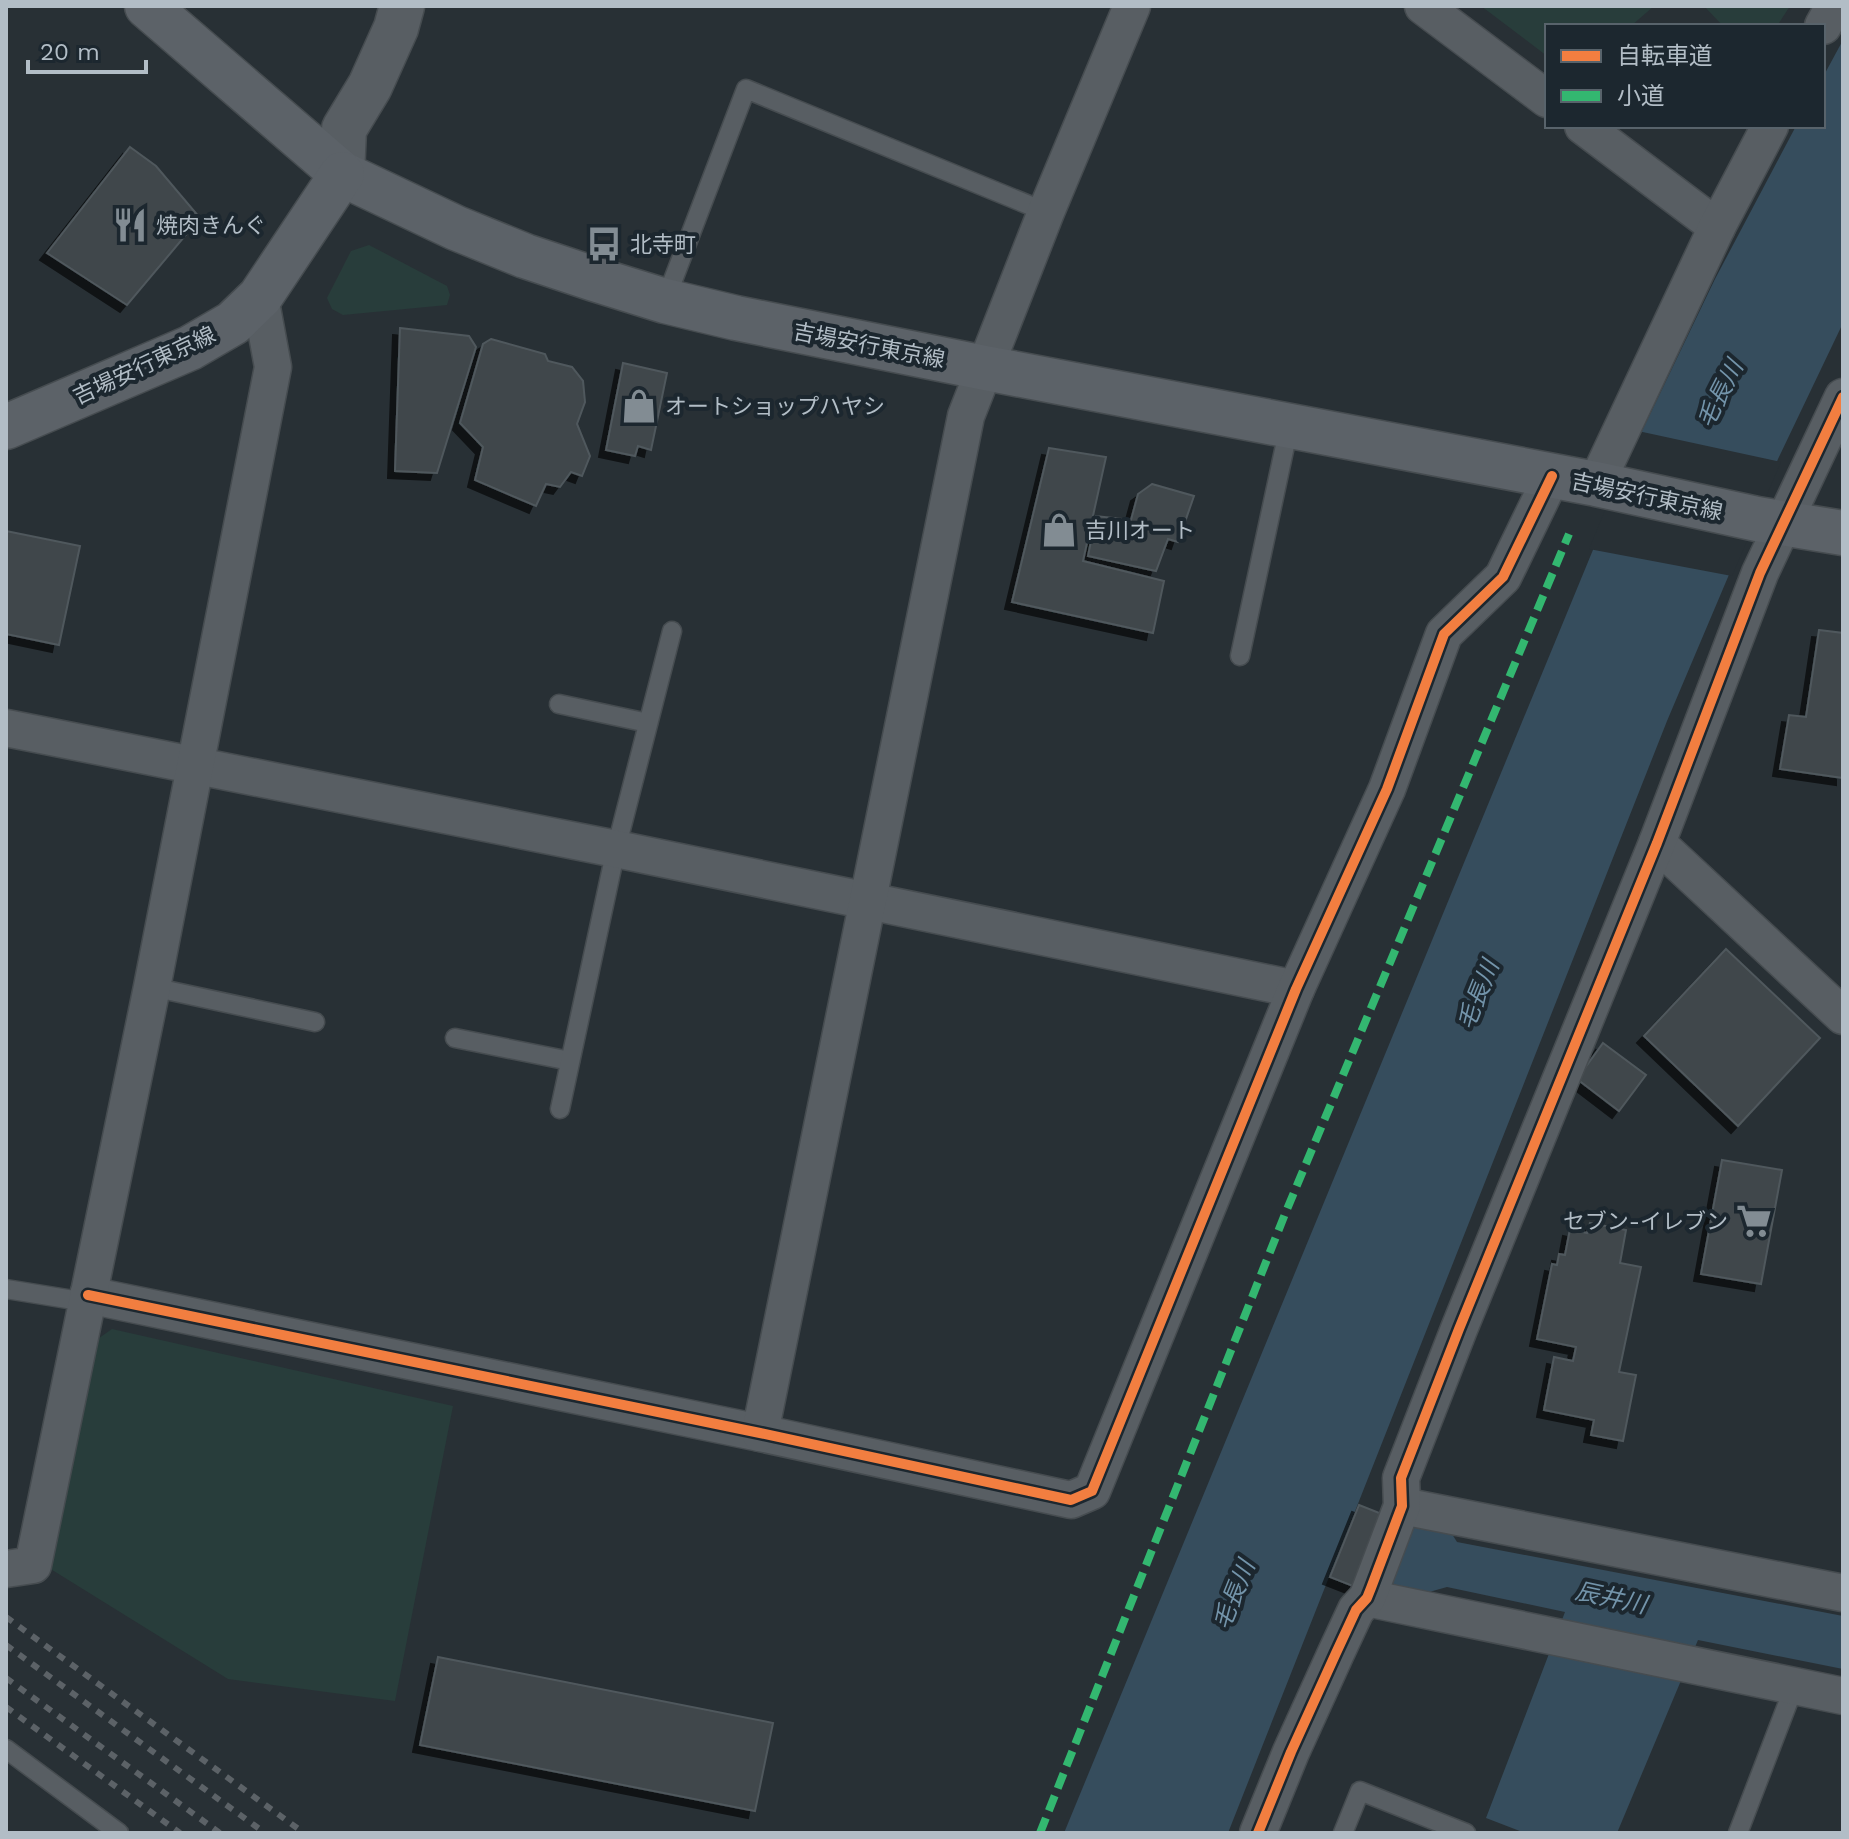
<svg xmlns="http://www.w3.org/2000/svg" width="1849" height="1839" font-family="'Work Sans','Noto Sans JP',sans-serif">
<style>
.green{fill:#283d3b}
.water{fill:#364d5d}
.pier{fill:#283035}
.building{fill:#40474b;stroke:#50585d;stroke-width:2;filter:url(#shadow)}
.lines{fill:none;stroke-linecap:round;stroke-linejoin:round}
.service-casing{stroke:#464c50;stroke-width:21}
.minor-casing{stroke:#464c50;stroke-width:39}
.tertiary-casing{stroke:#464c50;stroke-width:47}
.secondary-casing{stroke:#464c50;stroke-width:47}
.service{stroke:#585e63;stroke-width:18}
.minor{stroke:#585e63;stroke-width:36}
.tertiary{stroke:#585e63;stroke-width:44}
.secondary{stroke:#5c6268;stroke-width:44}
.rail{stroke:#5c6267;stroke-width:6;stroke-dasharray:8 8;stroke-linecap:butt}
.quiet{stroke:#33b770;stroke-width:8;stroke-dasharray:16 8;stroke-linecap:butt}
.cycleway-casing{stroke:#1c272f;stroke-width:15}
.cycleway{stroke:#f27e40;stroke-width:10}
.labels{text-anchor:middle;stroke-width:8;stroke-linejoin:round;paint-order:stroke}
.poi-label{font-size:22px;fill:#b2bdc6;stroke:#1c272f;text-anchor:start}
.street-label{font-size:22px;fill:#b2bdc6;stroke:#1c272f}
.water-label{font-size:24px;font-style:italic;fill:#7394aa;stroke:#1c272f}
</style>
<defs>
<filter id="shadow"><feDropShadow dx="-7" dy="7" stdDeviation="0" flood-color="#0009"/></filter>
</defs>
<rect width="100%" height="100%" fill="#283035"/>
<!-- green -->
<g class="green">
<path d="M 1481,6 L 1654,6 L 1631,26 L 1547,26 L 1547,56 Z"/>
<path d="M 1704,6 L 1790,6 L 1777,26 L 1723,26 Z"/>
<path d="M 369,245 L 447,286 L 450,295 L 447,305 L 343,315 L 332,309 L 327,298 L 351,251 Z"/>
<path d="M 112,1329 L 453,1406 L 395,1701 L 228,1679 L 49,1568 L 92,1343 Z"/>
</g>
<!-- water -->
<g class="water">
<path d="M 1843,40 L 1843,323 L 1778,459 L 1667,721 L 1228,1833 L 1064,1833 L 1642,431 L 1715,279 L 1796,126 L 1823,126 L 1823,77 Z"/>
<path d="M 1413,1525 L 1452,1534 L 1457,1542 L 1843,1616 L 1843,1669 L 1698,1640 L 1617,1833 L 1525,1833 L 1486,1818 L 1565,1612 L 1447,1587 L 1429,1592 L 1390,1585 Z"/>
</g>
<!-- pier -->
<path class="pier" d="M 1638,431 L 1781,462 L 1732,576 L 1589,549 Z"/>
<!-- building -->
<g class="building">
<path d="M 130,147 L 156,166 L 200,218 L 127,305 L 47,253 Z"/>
<path d="M 400,328 L 469,336 L 476,347 L 437,473 L 395,471 Z"/>
<path d="M 491,339 L 545,354 L 548,361 L 572,367 L 583,381 L 585,402 L 577,424 L 590,456 L 582,476 L 571,472 L 560,487 L 546,484 L 536,506 L 475,480 L 483,447 L 460,423 L 483,344 Z"/>
<path d="M 623,363 L 667,373 L 651,450 L 638,446 L 635,456 L 606,450 Z"/>
<path d="M 1049,448 L 1106,457 L 1083,561 L 1164,581 L 1153,633 L 1012,602 Z"/>
<path d="M 1152,484 L 1194,496 L 1178,542 L 1168,539 L 1156,571 L 1088,556 L 1096,516 L 1131,520 L 1138,494 Z"/>
<path d="M 6,531 L 80,546 L 59,645 L 6,634 Z"/>
<path d="M 1819,630 L 1843,633 L 1843,778 L 1780,769 L 1789,715 L 1806,717 Z"/>
<path d="M 1726,949 L 1820,1038 L 1738,1126 L 1644,1036 Z"/>
<path d="M 1603,1043 L 1646,1075 L 1619,1111 L 1577,1079 Z"/>
<path d="M 1722,1160 L 1782,1170 L 1761,1284 L 1701,1274 Z"/>
<path d="M 1590,1223 L 1626,1230 L 1620,1263 L 1641,1267 L 1619,1372 L 1636,1375 L 1623,1441 L 1591,1435 L 1594,1420 L 1544,1410 L 1554,1357 L 1573,1361 L 1576,1347 L 1537,1339 L 1552,1264 L 1557,1265 L 1559,1254 L 1565,1255 L 1570,1229 L 1587,1233 Z"/>
<path d="M 1359,1505 L 1387,1516 L 1358,1588 L 1330,1577 Z"/>
<path d="M 438,1657 L 773,1723 L 755,1811 L 420,1745 Z"/>
</g>
<g class="lines">
<!-- service casing -->
<g class="service-casing">
<g id="service">
<path d="M 665,301 L 746,89 L 1046,212"/>
<path d="M 1240,656 L 1289,427"/>
<path d="M 559,704 L 648,723"/>
<path d="M 152,987 L 315,1022"/>
<path d="M 455,1038 L 570,1061"/>
<path d="M 560,1109 L 616,849 L 672,631"/>
<path d="M 6,1289 L 86,1302"/>
<path d="M 6,1749 L 119,1833"/>
<path d="M 1343,1833 L 1360,1791 L 1466,1833"/>
<path d="M 1738,1833 L 1794,1687"/>
</g>
</g>
<!-- minor casing -->
<g class="minor-casing">
<g id="minor">
<path d="M 1423,6 L 1547,99"/>
<path d="M 1823,26 L 1834,6"/>
<path d="M 1583,126 L 1717,227"/>
<path d="M 1596,484 L 1717,227 L 1770,126"/>
<path d="M 6,728 L 616,849 L 1296,989"/>
<path d="M 1657,843 L 1843,1016"/>
<path d="M 88,1295 L 760,1433 L 1071,1500 L 1092,1491 L 1296,989 L 1387,789 L 1444,634 L 1503,577 L 1552,476"/>
<path d="M 760,1433 L 966,416 L 1046,212 L 1132,6"/>
<path d="M 1402,1506 L 1843,1593"/>
<path d="M 6,1569 L 33,1565 L 152,987 L 273,367 L 260,297"/>
<path d="M 1367,1598 L 1843,1696"/>
<path d="M 1258,1833 L 1291,1752 L 1336,1653 L 1356,1610 L 1367,1598 L 1371,1588 L 1402,1506 L 1401,1478 L 1459,1329 L 1657,843 L 1760,573 L 1843,397"/>
</g>
</g>
<!-- tertiary casing -->
<g class="tertiary-casing">
<path id="tertiary" d="M 342,174 L 344,129 L 370,86 L 396,28 L 402,6"/>
</g>
<!-- secondary casing -->
<g class="secondary-casing">
<g id="secondary">
<path d="M 147,6 L 342,174 L 456,228 L 525,256 L 594,279 L 665,301 L 736,318 L 985,368 L 1596,484 L 1757,519 L 1843,533"/>
<path d="M 6,427 L 190,348 L 233,323 L 260,297 L 342,174"/>
</g>
</g>
<!-- service -->
<use href="#service" class="service"/>
<!-- minor -->
<use href="#minor" class="minor"/>
<!-- tertiary -->
<use href="#tertiary" class="tertiary"/>
<!-- secondary -->
<use href="#secondary" class="secondary"/>
<!-- rail -->
<g class="rail">
<path d="M 6,1617 L 304,1833"/>
<path d="M 6,1645 L 265,1833"/>
<path d="M 6,1678 L 220,1833"/>
<path d="M 6,1707 L 180,1833"/>
</g>
<!-- quiet -->
<path class="quiet" d="M 1040,1833 L 1285,1214 L 1569,534"/>
<!-- cycleway casing -->
<g class="cycleway-casing">
<g id="cycleway">
<path d="M 88,1295 L 760,1433 L 1071,1500 L 1092,1491 L 1296,989 L 1387,789 L 1444,634 L 1503,577 L 1552,476"/>
<path d="M 1258,1833 L 1291,1752 L 1336,1653 L 1356,1610 L 1367,1598 L 1371,1588 L 1402,1506 L 1401,1478 L 1459,1329 L 1657,843 L 1760,573 L 1843,397"/>
</g>
</g>
<!-- cycleway -->
<use href="#cycleway" class="cycleway"/>
</g>
<!-- icons -->
<defs>
<g id="restaurant-bare" transform="scale(2.76)"><path d="M-5-6h1v4h1v-4h1v4h1v-4h1v5L-1.5 .5V6h-2V.5L-5-1ZM5-6V6H3V1.5H1.5Q1.5-4 5-6Z" fill="#828c93" stroke="#1c272f" stroke-width="2.5" paint-order="stroke"/></g>
<g id="bus-bare" transform="scale(2.76)"><path d="M-5-6H5V4H4V6H2V4H-2V6H-4V4H-5ZM-3.5-4V0h7V-4ZM-3.5 1.2v1.5H-2V1.2ZM2 1.2v1.5H3.5V1.2Z" fill="#828c93" stroke="#1c272f" stroke-width="2.5" paint-order="stroke"/></g>
<g id="shop-bare" transform="scale(2.76)"><path d="M-5-2.5h2.3a2.7 3.5 0 0 1 5.4 0H5L5.5 6h-11ZM-1.5-2.5h3a1.5 2.3 0 0 0-3 0Z" fill="#828c93" stroke="#1c272f" stroke-width="2.5" paint-order="stroke"/></g>
<g id="supermarket-bare" transform="scale(2.76)"><path d="M-6-5.5h2.5l.6 2H6L4.5 2H-2.5L-4.4-4H-6ZM-1.5 3.2a1.3 1.3 0 1 0 .1 0ZM3 3.2a1.3 1.3 0 1 0 .1 0Z" fill="#828c93" stroke="#1c272f" stroke-width="2.5" paint-order="stroke"/></g>
</defs>
<g fill-rule="evenodd">
<use href="#restaurant-bare" x="130" y="225"/>
<use href="#bus-bare" x="604" y="244"/>
<use href="#shop-bare" x="639" y="406"/>
<use href="#shop-bare" x="1059" y="530"/>
<use href="#supermarket-bare" x="1754" y="1221"/>
</g>
<g class="labels">
<!-- poi labels -->
<g class="poi-label">
<text x="156" y="233">焼肉きんぐ</text>
<text x="630" y="252">北寺町</text>
<text x="665" y="414">オートショップハヤシ</text>
<text x="1085" y="538">吉川オート</text>
<text x="1728" y="1229" text-anchor="end">セブン-イレブン</text>
</g>
<!-- street labels -->
<g class="street-label">
<text transform="translate(869 345) rotate(11)" y="8">吉場安行東京線</text>
<text transform="translate(144 365) rotate(-25)" y="8">吉場安行東京線</text>
<text transform="translate(1647 496) rotate(12)" y="8">吉場安行東京線</text>
</g>
<!-- water labels -->
<g class="water-label">
<text transform="translate(1720 394) rotate(-63)" y="8">毛長川</text>
<text transform="translate(1478 995) rotate(-68)" y="8">毛長川</text>
<text transform="translate(1234 1595) rotate(-68)" y="8">毛長川</text>
<text transform="translate(1611 1598) rotate(12)" y="8">辰井川</text>
</g>
</g>
<!-- border -->
<rect width="1849" height="1839" fill="none" stroke="#b2bdc6" stroke-width="16"/>
<!-- legend -->
<rect x="1545" y="24" width="280" height="104" fill="#1c272f" stroke="#58636b" stroke-width="2"/>
<rect x="1561" y="50" width="40" height="12" fill="#f27e40" stroke="#58636b" stroke-width="2"/>
<text x="1617" y="64" font-size="24" fill="#b2bdc6">自転車道</text>
<rect x="1561" y="90" width="40" height="12" fill="#33b770" stroke="#58636b" stroke-width="2"/>
<text x="1617" y="104" font-size="24" fill="#b2bdc6">小道</text>
<!-- scale -->
<path d="M28 60v12h118v-12" fill="none" stroke="#b2bdc6" stroke-width="4"/>
<text x="40" y="60" font-size="24" fill="#b2bdc6" stroke="#1c272f" stroke-width="6" paint-order="stroke">20 m</text>
</svg>
